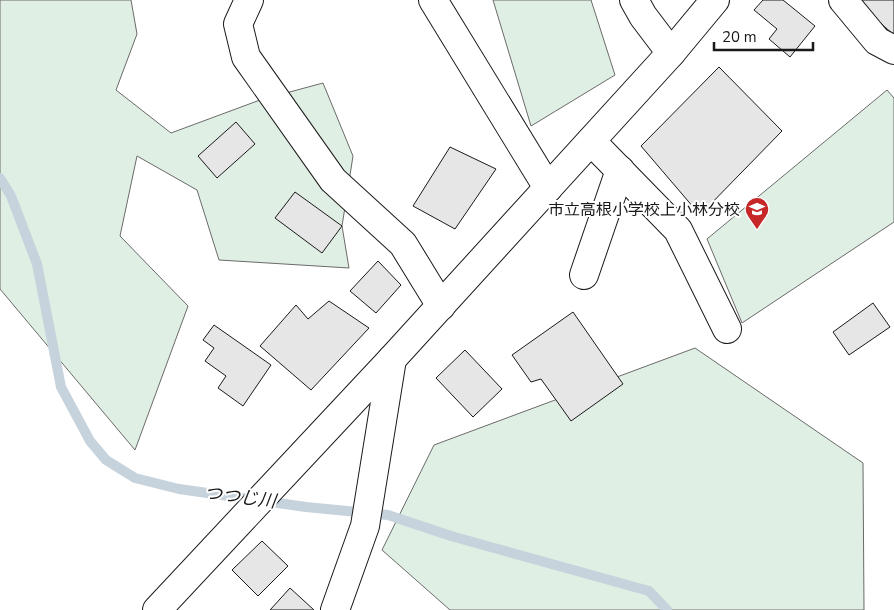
<svg xmlns="http://www.w3.org/2000/svg" width="894" height="610" font-family="'Nunito Sans','Noto Sans JP',sans-serif">
<style>
.green{fill:#e0efe3;stroke:#6a6a6a}
.lines{fill:none;stroke-linecap:round;stroke-linejoin:round}
.stream{stroke:#c6d2dc;stroke-width:10}
.building{fill:#e6e6e6;stroke:#1a1a1a}
.minor-casing{stroke:#1a1a1a;stroke-width:30}
.minor{stroke:#fff;stroke-width:28}
.labels{text-anchor:middle;stroke-width:4;stroke-linejoin:round;paint-order:stroke}
.poi-label{font-size:16px;fill:#1a1a1a;stroke:#fff;text-anchor:end}
.water-label{font-size:18px;font-style:italic;fill:#1a1a1a;stroke:#fff}
</style>
<rect width="100%" height="100%" fill="#fff"/>
<!-- green -->
<g class="green">
<path d="M 0,0 L 131,0 L 137,34 L 116,90 L 171,133 L 260,100 L 323,83 L 353,156 L 342,226 L 349,268 L 219,260 L 197,190 L 137,156 L 120,236 L 188,306 L 135,450 L 0,289 Z"/>
<path d="M 493,0 L 591,0 L 615,75 L 531,126 Z"/>
<path d="M 887,90 L 894,98 L 894,222 L 742,323 L 707,239 Z"/>
<path d="M 695,348 L 863,463 L 864,610 L 450,610 L 382,550 L 434,445 Z"/>
</g>
<g class="lines">
<!-- stream -->
<path class="stream" d="M 0,178 L 11,196 L 37,264 L 61,387 L 90,441 L 106,460 L 135,478 L 179,489 L 306,507 L 388,515 L 451,536 L 649,591 L 667,610"/>
</g>
<!-- building -->
<g class="building">
<path d="M 763,0 L 783,0 L 815,26 L 790,57 L 769,39 L 777,29 L 754,10 Z"/>
<path d="M 854,0 L 894,0 L 894,35 Z"/>
<path d="M 719,67 L 782,131 L 700,215 L 641,146 Z"/>
<path d="M 236,122 L 255,144 L 217,178 L 198,156 Z"/>
<path d="M 450,147 L 496,169 L 455,229 L 413,206 Z"/>
<path d="M 295,192 L 342,226 L 322,253 L 275,218 Z"/>
<path d="M 378,261 L 401,285 L 376,313 L 350,291 Z"/>
<path d="M 329,301 L 369,328 L 311,390 L 260,346 L 296,305 L 308,319 Z"/>
<path d="M 873,303 L 890,327 L 849,355 L 833,332 Z"/>
<path d="M 573,312 L 623,384 L 571,421 L 541,379 L 531,382 L 512,355 Z"/>
<path d="M 214,325 L 271,365 L 243,406 L 218,388 L 226,376 L 205,361 L 214,348 L 203,340 Z"/>
<path d="M 465,350 L 502,389 L 473,417 L 436,378 Z"/>
<path d="M 262,541 L 288,566 L 258,596 L 232,570 Z"/>
<path d="M 290,588 L 314,610 L 270,610 Z"/>
</g>
<g class="lines">
<!-- minor casing -->
<g class="minor-casing">
<g id="minor">
<path d="M 249,0 L 238,24 L 246,57 L 333,180 L 403,244 L 441,306"/>
<path d="M 433,0 L 548,188"/>
<path d="M 634,0 L 643,16 L 671,53"/>
<path d="M 843,0 L 877,41 L 894,50"/>
<path d="M 591,141 L 678,230 L 727,329"/>
<path d="M 584,275 L 620,170"/>
<path d="M 157,610 L 392,359 L 671,53 L 715,0"/>
<path d="M 335,610 L 365,526 L 392,359"/>
</g>
</g>
<!-- minor -->
<use href="#minor" class="minor"/>
</g>
<!-- icons -->
<defs>
<g id="school-pin" transform="scale(1.25)"><path d="M0 17L-7.5 6A9.5 9.5 0 1 1 7.5 6Z" fill="#c62828" stroke="#fff"/><path d="M0-5L7-2L0 1L-7-2ZM-4 1L0 2.5L4 1V4Q0 6-4 4Z" fill="#fff"/></g>
</defs>
<g fill-rule="evenodd">
<use href="#school-pin" x="757" y="209"/>
</g>
<g class="labels">
<!-- poi labels -->
<g class="poi-label">
<text x="740" y="215">市立高根小学校上小林分校</text>
</g>
<!-- water labels -->
<g class="water-label">
<text transform="translate(240 497) rotate(7)" y="6">つつじ川</text>
</g>
</g>
<!-- scale -->
<path d="M714 42v8h99v-8" fill="none" stroke="#1a1a1a" stroke-width="2.5"/>
<text x="722" y="42" font-size="15" fill="#1a1a1a" stroke="#ffffff" stroke-width="4" paint-order="stroke">20 m</text>
</svg>
